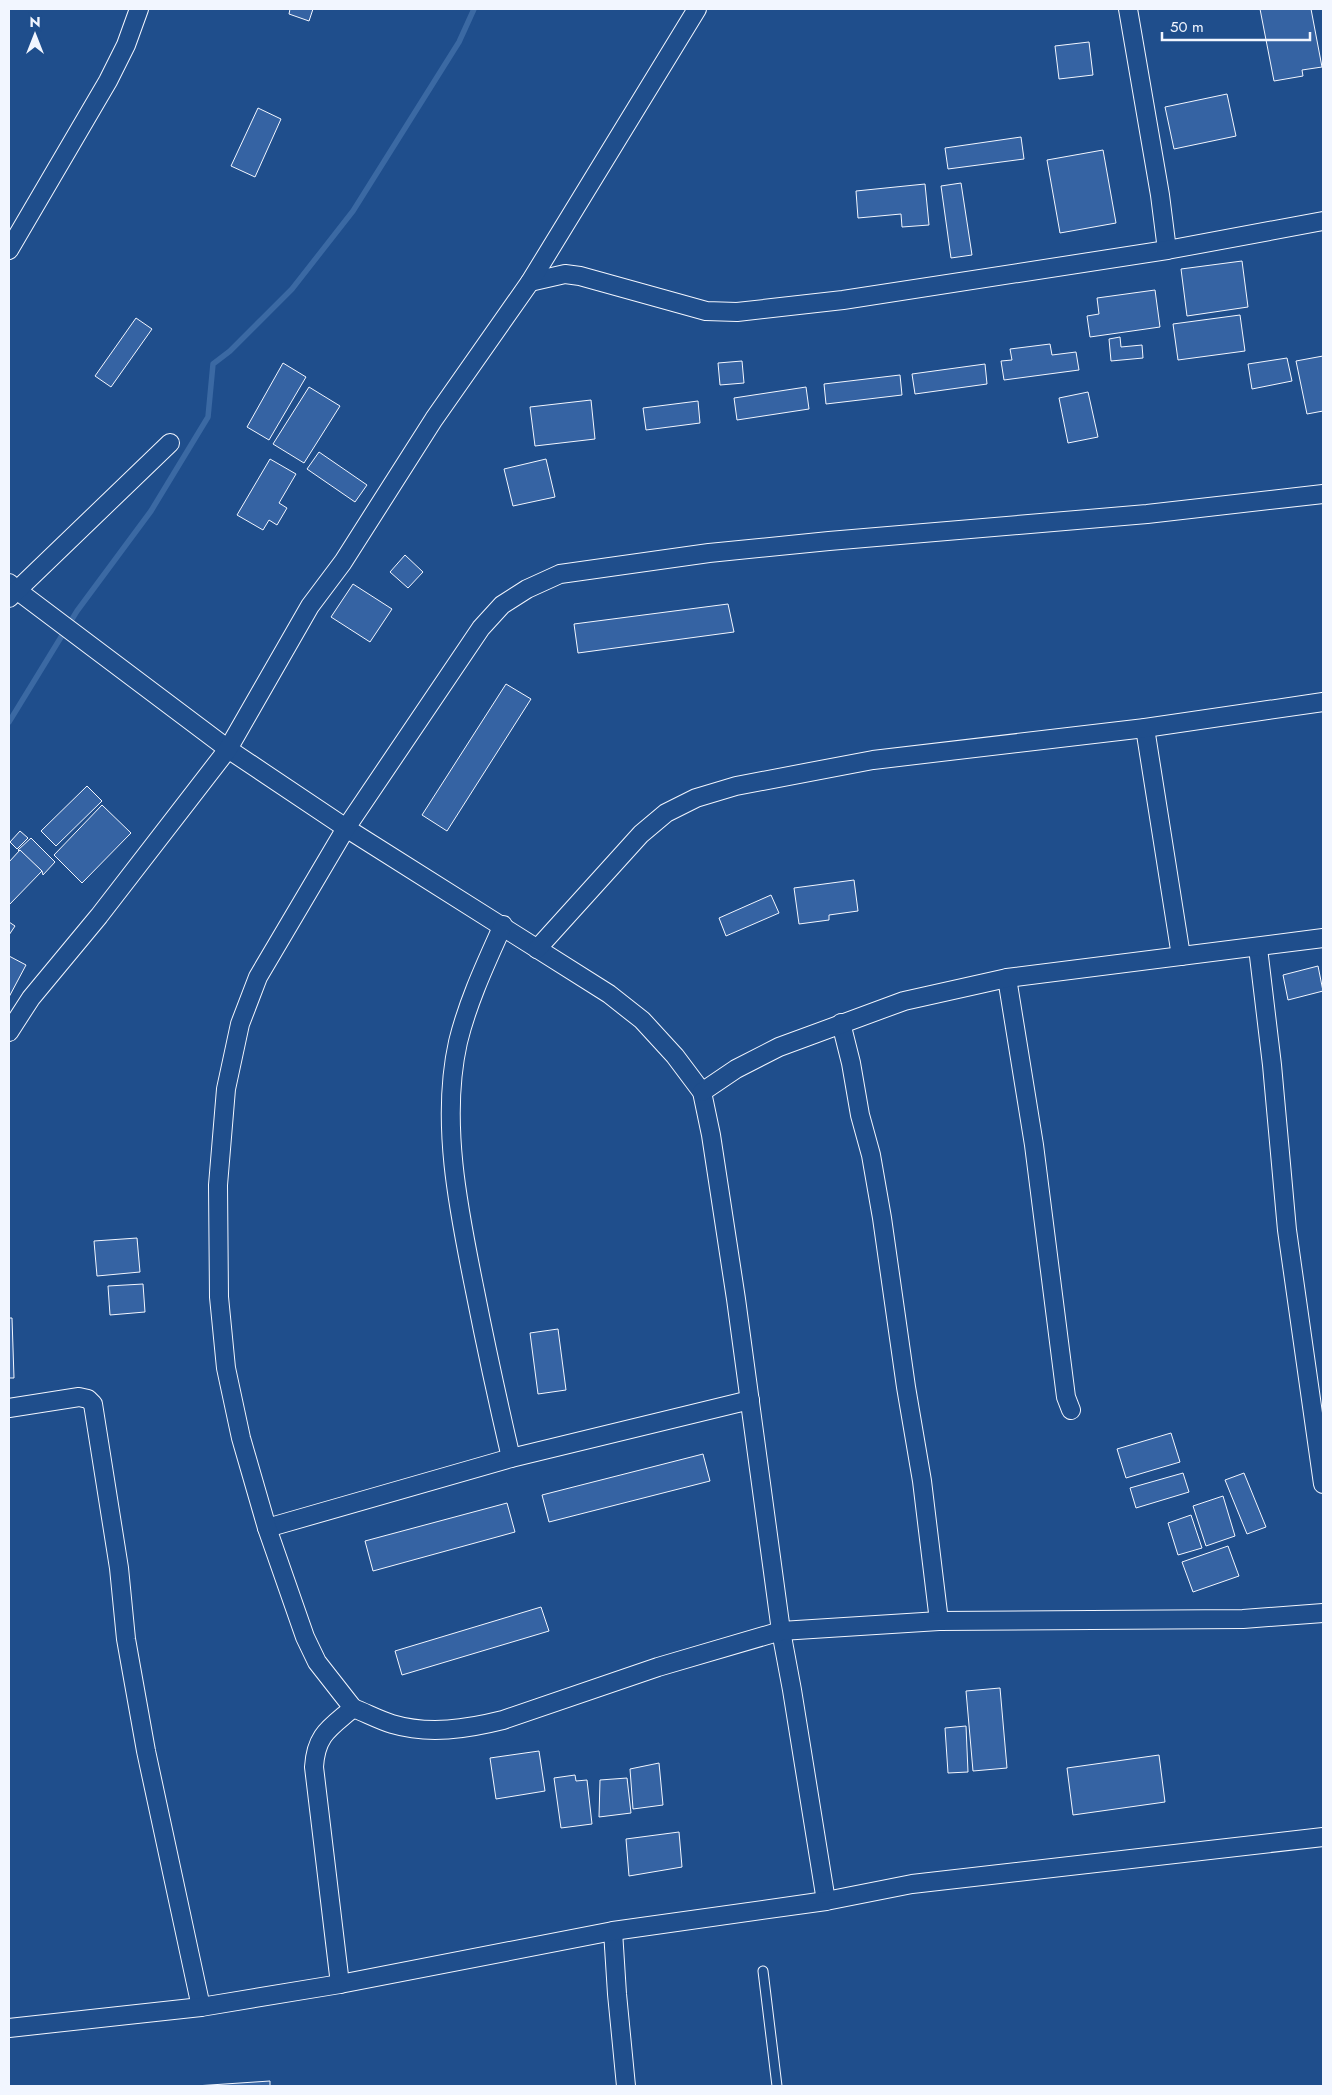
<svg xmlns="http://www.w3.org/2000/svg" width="1332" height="2095" font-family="Jost,sans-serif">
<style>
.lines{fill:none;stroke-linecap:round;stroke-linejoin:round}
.stream{stroke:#3b69a3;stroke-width:5.5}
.building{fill:#3563a3;stroke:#f2f6ff}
.lane-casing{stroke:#f2f6ff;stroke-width:11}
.street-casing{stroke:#f2f6ff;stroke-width:20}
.lane{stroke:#1f4e8c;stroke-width:9}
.street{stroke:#1f4e8c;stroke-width:18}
</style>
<rect width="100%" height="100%" fill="#1f4e8c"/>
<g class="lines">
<!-- stream -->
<path class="stream" d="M 9,722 L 77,611 L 151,511 L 208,417 L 213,364 L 230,351 L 292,289 L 353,211 L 459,42 L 474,9"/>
</g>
<!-- building -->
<g class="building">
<path d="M 290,9 L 313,9 L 309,21 L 289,14 Z"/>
<path d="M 1260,9 L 1311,9 L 1322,67 L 1302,70 L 1303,76 L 1274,81 Z"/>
<path d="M 1089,42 L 1093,75 L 1059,79 L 1055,46 Z"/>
<path d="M 1227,94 L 1236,136 L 1174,149 L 1165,107 Z"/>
<path d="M 258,108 L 281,119 L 255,177 L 231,166 Z"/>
<path d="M 1021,137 L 1024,159 L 948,169 L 945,148 Z"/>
<path d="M 1103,150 L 1116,223 L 1060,233 L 1047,160 Z"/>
<path d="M 961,183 L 972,255 L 951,258 L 941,186 Z"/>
<path d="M 925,184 L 929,225 L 902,227 L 901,214 L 858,218 L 856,191 Z"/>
<path d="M 1242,261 L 1248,307 L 1187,316 L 1181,269 Z"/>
<path d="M 1155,290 L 1160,327 L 1090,337 L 1087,316 L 1099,314 L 1097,298 Z"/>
<path d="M 1240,315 L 1245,351 L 1178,360 L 1173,324 Z"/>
<path d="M 136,318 L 152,329 L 111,387 L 95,376 Z"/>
<path d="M 1120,337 L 1121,347 L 1142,345 L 1143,358 L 1111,361 L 1109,339 Z"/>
<path d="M 1050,344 L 1052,355 L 1076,352 L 1079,370 L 1004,380 L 1001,361 L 1012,360 L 1010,349 Z"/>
<path d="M 1323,356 L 1323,411 L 1307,414 L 1296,361 Z"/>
<path d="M 1287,358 L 1292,381 L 1252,389 L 1248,364 Z"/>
<path d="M 742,361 L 744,383 L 720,385 L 718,363 Z"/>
<path d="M 283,363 L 306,377 L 269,440 L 247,427 Z"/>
<path d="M 985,364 L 987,384 L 915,394 L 912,374 Z"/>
<path d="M 900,375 L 902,395 L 826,404 L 824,384 Z"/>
<path d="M 309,387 L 340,406 L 304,463 L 273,444 Z"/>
<path d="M 806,387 L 809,409 L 737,420 L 734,398 Z"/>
<path d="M 1088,392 L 1098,437 L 1068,443 L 1059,398 Z"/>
<path d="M 591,400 L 595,439 L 535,446 L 530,407 Z"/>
<path d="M 698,401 L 700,423 L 646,430 L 643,408 Z"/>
<path d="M 319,452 L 367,485 L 355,502 L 307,469 Z"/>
<path d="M 270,459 L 296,474 L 279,503 L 287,508 L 277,525 L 269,520 L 263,530 L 237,515 Z"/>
<path d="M 546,459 L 555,497 L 513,506 L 504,469 Z"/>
<path d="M 405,555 L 423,572 L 408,588 L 390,572 Z"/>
<path d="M 353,584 L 392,609 L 370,642 L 331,617 Z"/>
<path d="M 728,604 L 734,632 L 578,653 L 574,624 Z"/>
<path d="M 506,684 L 531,699 L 447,831 L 422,815 Z"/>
<path d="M 87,786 L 102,801 L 56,846 L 41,831 Z"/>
<path d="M 102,805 L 131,833 L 82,883 L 54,855 Z"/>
<path d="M 20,831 L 28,838 L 17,849 L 10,842 Z"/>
<path d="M 31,838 L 55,862 L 43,875 L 42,871 L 18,850 Z"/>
<path d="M 20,850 L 42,871 L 9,905 L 9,862 Z"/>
<path d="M 854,880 L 858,911 L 829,915 L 829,920 L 799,924 L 794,888 Z"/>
<path d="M 771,895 L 779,913 L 726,936 L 719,918 Z"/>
<path d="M 9,922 L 15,926 L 9,935 Z"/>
<path d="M 9,956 L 26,965 L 9,997 Z"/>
<path d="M 1318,966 L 1323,991 L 1288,1000 L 1283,975 Z"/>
<path d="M 137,1238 L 140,1272 L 97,1276 L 94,1241 Z"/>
<path d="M 143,1284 L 145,1312 L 110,1315 L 108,1286 Z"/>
<path d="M 9,1318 L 12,1318 L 14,1378 L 9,1378 Z"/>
<path d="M 558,1329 L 566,1390 L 538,1394 L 530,1333 Z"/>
<path d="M 1171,1433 L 1180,1462 L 1126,1478 L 1117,1449 Z"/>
<path d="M 703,1454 L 710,1481 L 549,1522 L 542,1495 Z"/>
<path d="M 1183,1473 L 1189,1492 L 1136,1508 L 1130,1488 Z"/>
<path d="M 1244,1473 L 1266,1527 L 1247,1534 L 1225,1480 Z"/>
<path d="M 1223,1496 L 1235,1536 L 1206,1546 L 1193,1506 Z"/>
<path d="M 507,1503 L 515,1532 L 373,1571 L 365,1541 Z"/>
<path d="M 1191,1515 L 1202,1548 L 1178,1555 L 1168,1523 Z"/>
<path d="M 1228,1546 L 1239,1576 L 1193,1592 L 1182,1562 Z"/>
<path d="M 541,1607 L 549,1631 L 402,1675 L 395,1651 Z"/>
<path d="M 1000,1688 L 1007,1768 L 973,1771 L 966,1691 Z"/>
<path d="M 966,1726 L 968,1772 L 948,1773 L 945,1728 Z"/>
<path d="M 539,1751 L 545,1791 L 496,1799 L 490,1758 Z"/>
<path d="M 1159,1755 L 1165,1802 L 1073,1815 L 1067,1768 Z"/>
<path d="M 659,1763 L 663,1805 L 633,1809 L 630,1769 Z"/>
<path d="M 575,1775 L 576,1781 L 587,1780 L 592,1824 L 561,1828 L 554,1778 Z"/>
<path d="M 627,1778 L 631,1813 L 599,1817 L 600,1780 Z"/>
<path d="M 679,1832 L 682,1867 L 629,1876 L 626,1839 Z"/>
<path d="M 270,2081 L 270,2086 L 195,2086 Z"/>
</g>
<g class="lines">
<!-- lane casing -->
<g class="lane-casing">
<path id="lane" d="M 763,1971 L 777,2086"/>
</g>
<!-- street casing -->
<g class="street-casing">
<g id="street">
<path d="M 1128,9 L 1160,195 L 1167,250"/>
<path d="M 9,250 L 108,81 L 126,45 L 139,9"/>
<path d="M 530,282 L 565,274 L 580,276 L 706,311 L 737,312 L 843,300 L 1167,250 L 1323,221"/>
<path d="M 9,583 L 18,591 L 228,749 L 346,828 L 609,994 L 642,1020 L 675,1056 L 702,1092 L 711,1135 L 736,1299 L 781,1631 L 792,1690 L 826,1901"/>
<path d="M 9,598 L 170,443"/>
<path d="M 1145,728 L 1181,956"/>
<path d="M 503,925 C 486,963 468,1001 458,1042 C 440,1122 459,1212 475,1291 C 486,1347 498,1402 511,1458"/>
<path d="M 1258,948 L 1272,1065 L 1287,1230 L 1323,1484"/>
<path d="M 537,949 L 641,834 L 666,813 L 696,798 L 736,786 L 873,760 L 1145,728 L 1323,702"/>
<path d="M 1007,978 L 1034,1145 L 1066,1397 L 1071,1410"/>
<path d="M 841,1023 L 851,1063 L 860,1115 L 871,1155 L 882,1218 L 906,1387 L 922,1481 L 939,1621"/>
<path d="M 9,1032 L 31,998 L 99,916 L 228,749 L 310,606 L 343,562 L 434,419 L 530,282 L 697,9"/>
<path d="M 702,1092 L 736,1069 L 779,1047 L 904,1001 L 1007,978 L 1323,938"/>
<path d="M 9,1408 L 79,1397 L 88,1399 L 93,1404 L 119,1568 L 126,1639 L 146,1751 L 201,2007"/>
<path d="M 267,1528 L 511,1458 L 750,1400"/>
<path d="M 353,1708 C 366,1713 379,1720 392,1724 C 429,1735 467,1729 503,1720 L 658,1667 L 781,1631 L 939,1621 L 1243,1619 L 1323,1613"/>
<path d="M 613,1931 L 617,1994 L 626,2086"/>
<path d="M 340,1984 L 314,1767 C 316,1734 330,1728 353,1708 L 317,1662 L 305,1637 L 267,1528 L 241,1438 L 226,1368 L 219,1297 L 218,1185 L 226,1089 L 240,1024 L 258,977 L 346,828 L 481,628 L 502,605 L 527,589 L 560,574 L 709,553 L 829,541 L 1147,514 L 1323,494"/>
<path d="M 9,2028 L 201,2007 L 340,1984 L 613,1931 L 826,1901 L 912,1884 L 1323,1837"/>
</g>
</g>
<!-- lane -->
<use href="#lane" class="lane"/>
<!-- street -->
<use href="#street" class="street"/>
</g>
<!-- border -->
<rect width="1332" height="2095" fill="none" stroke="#f2f6ff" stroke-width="20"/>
<!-- north arrow -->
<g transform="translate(35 35)" stroke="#1f4e8c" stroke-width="4" paint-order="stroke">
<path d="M0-4L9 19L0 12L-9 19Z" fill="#f2f6ff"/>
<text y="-8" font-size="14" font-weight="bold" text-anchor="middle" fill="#f2f6ff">N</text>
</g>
<!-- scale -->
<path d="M1162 32v8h148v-8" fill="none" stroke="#f2f6ff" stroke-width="2.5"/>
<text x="1170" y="32" font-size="15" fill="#f2f6ff" stroke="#1f4e8c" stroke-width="4" paint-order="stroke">50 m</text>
</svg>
